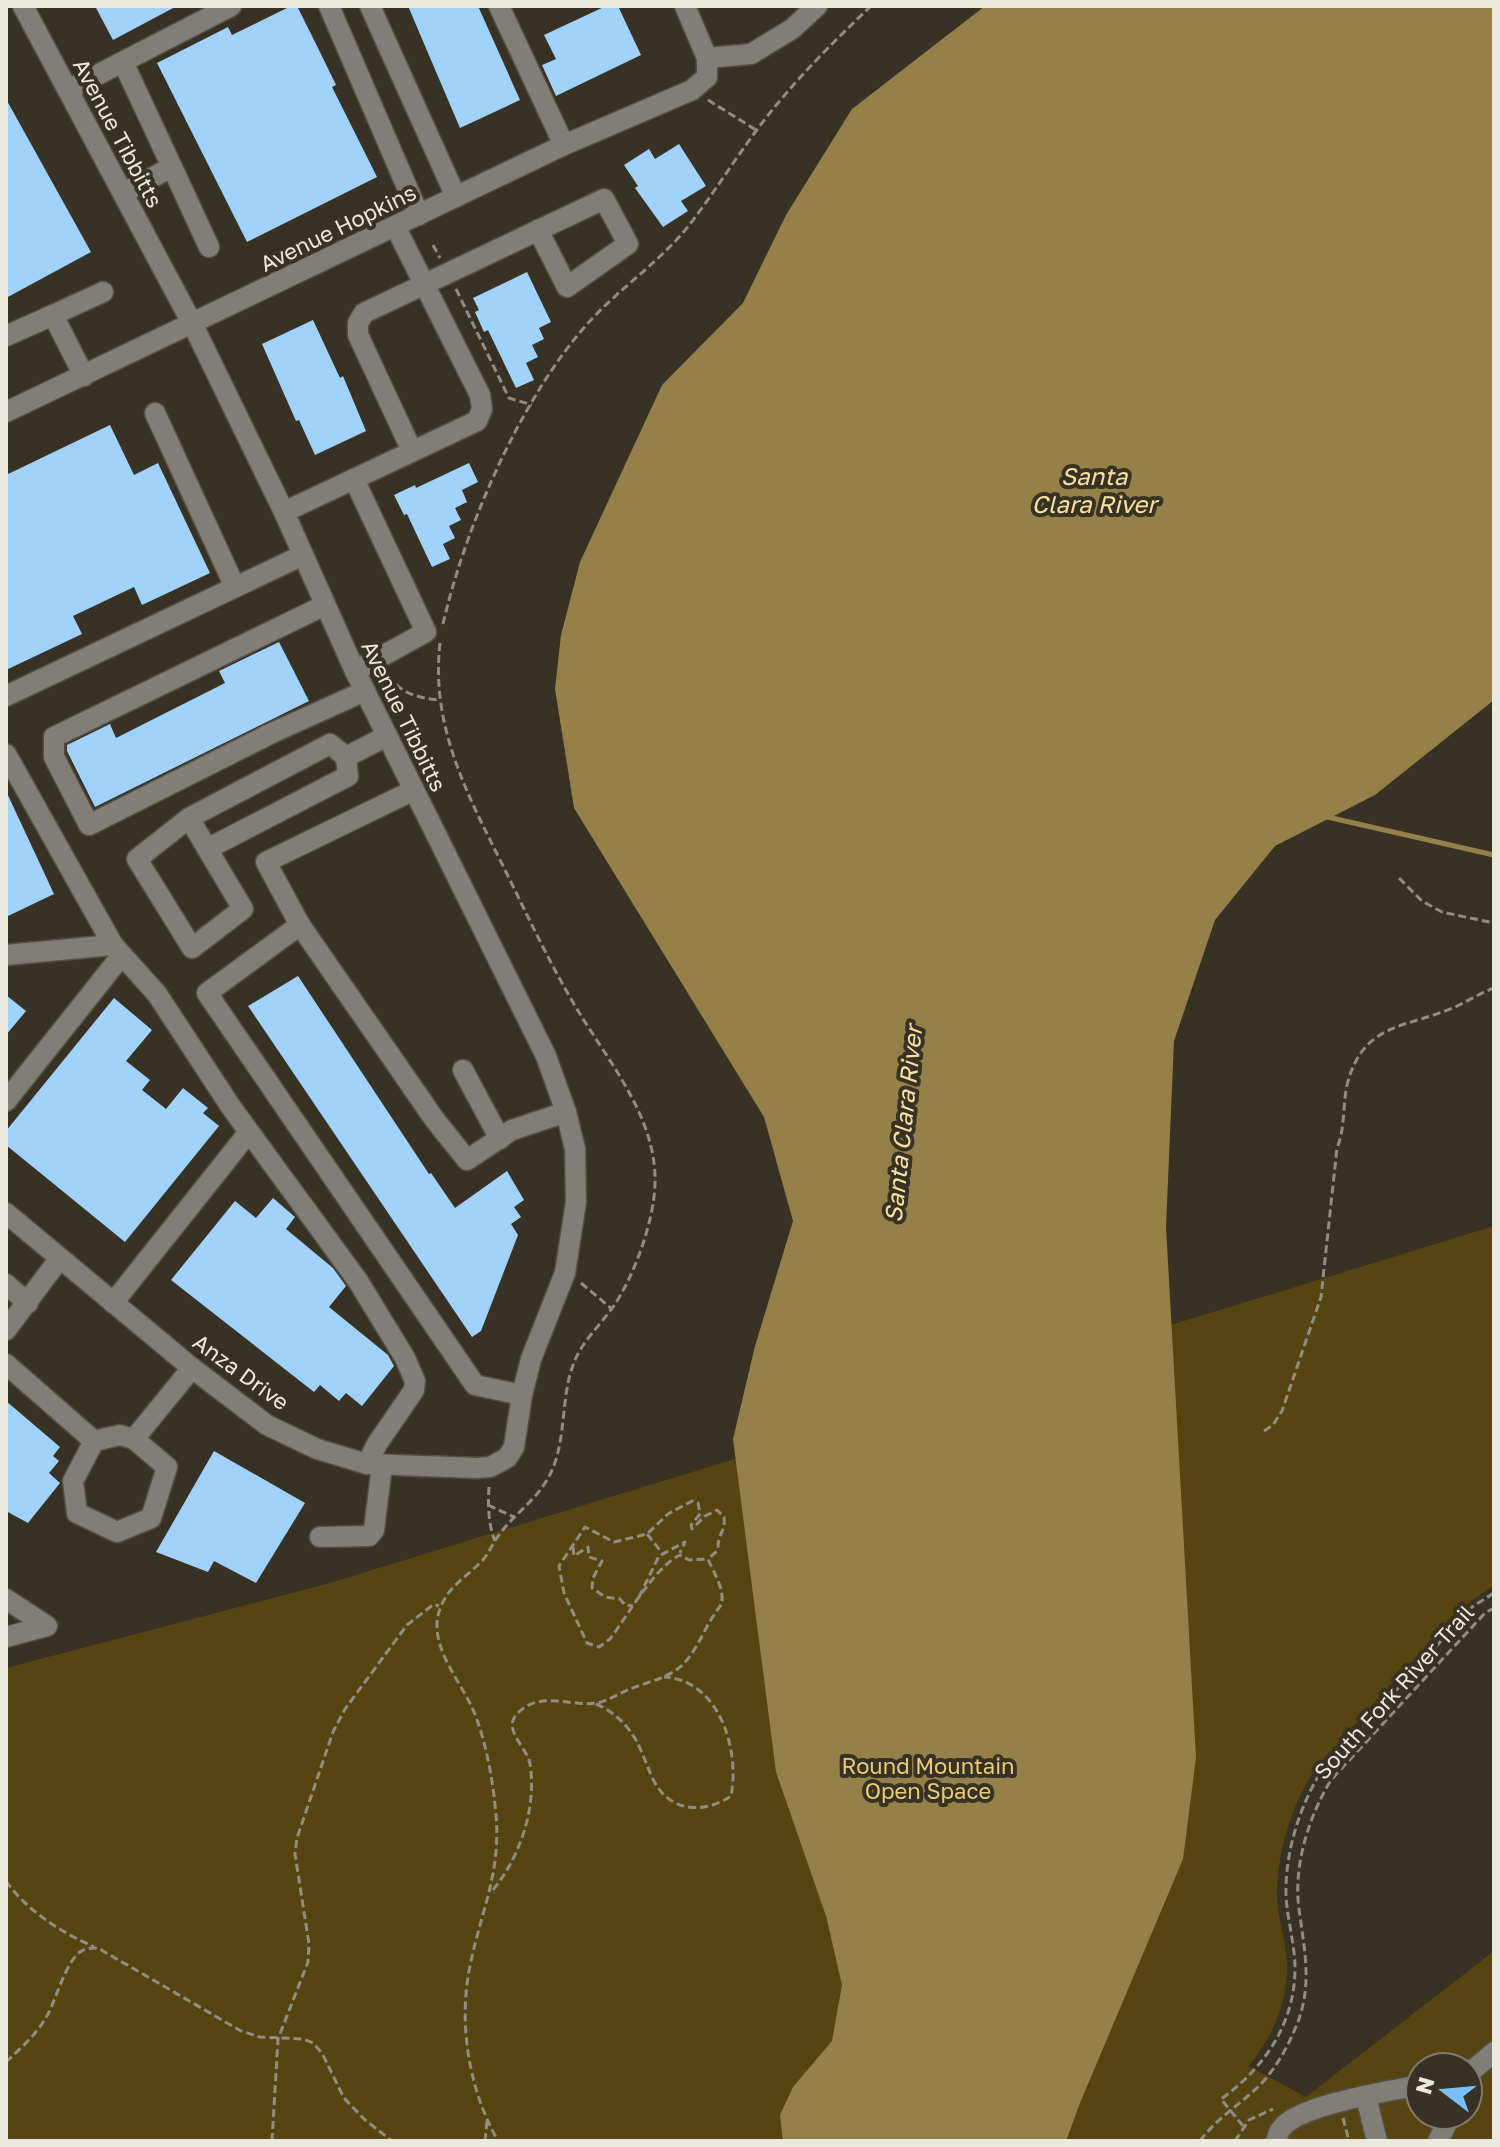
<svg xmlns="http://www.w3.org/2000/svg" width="1500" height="2147" font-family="'Golos Text',sans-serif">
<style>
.green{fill:#564511;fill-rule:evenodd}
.water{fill:#948048}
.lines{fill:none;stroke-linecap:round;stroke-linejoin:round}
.stream{stroke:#948048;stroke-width:5}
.building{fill:#a0d2fc}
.minor-casing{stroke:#544f42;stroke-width:23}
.path{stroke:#918d82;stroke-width:3;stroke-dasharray:8 4;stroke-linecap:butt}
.minor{stroke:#817e77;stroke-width:20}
.labels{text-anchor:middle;stroke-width:8;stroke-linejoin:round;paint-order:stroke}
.street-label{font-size:22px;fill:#ebe8df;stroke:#373224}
.park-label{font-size:22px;fill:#eacc78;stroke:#373224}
.water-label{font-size:24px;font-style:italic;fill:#fae1a0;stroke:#373224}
</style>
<rect width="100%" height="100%" fill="#373224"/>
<!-- green -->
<path class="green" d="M 1494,1226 L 1494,1585 L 1460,1609 L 1322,1761 C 1293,1795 1276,1855 1277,1899 C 1278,1917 1284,1935 1286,1953 C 1291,1996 1275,2033 1249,2066 L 1306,2097 L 1494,1951 L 1494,2141 L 6,2141 L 6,1668 L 330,1583 ZM 1420,2067 L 1468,2067 L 1468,2115 L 1420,2115 Z"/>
<!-- water -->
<path class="water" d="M 985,6 L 1494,6 L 1494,700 L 1375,795 L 1275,846 L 1215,920 L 1174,1041 L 1166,1227 L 1196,1758 L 1183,1859 L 1080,2103 L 1066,2141 L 783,2141 L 780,2115 L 793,2087 L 832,2041 L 842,1985 L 826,1916 L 776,1772 L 733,1439 L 755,1346 L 793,1221 L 764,1117 L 574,808 L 555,689 L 561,635 L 580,562 L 662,385 L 743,303 L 786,215 L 852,109 Z"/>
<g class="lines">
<!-- stream -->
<path class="stream" d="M 1323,816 L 1494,855"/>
</g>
<!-- building -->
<g class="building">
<path d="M 95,6 L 177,6 L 113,40 Z"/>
<path d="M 291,6 L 297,6 L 317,46 L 336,85 L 332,87 L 377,177 L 247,242 L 157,63 L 228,27 L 232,35 Z"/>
<path d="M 408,6 L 478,6 L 520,100 L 460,128 Z"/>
<path d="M 606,6 L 618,6 L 641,55 L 556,96 L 542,65 L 556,59 L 544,35 Z"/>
<path d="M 6,99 L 91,252 L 6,298 Z"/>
<path d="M 679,144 L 706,186 L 681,201 L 688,211 L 663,227 L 635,188 L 638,186 L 624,165 L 649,149 L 655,159 Z"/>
<path d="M 527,272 L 551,322 L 539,328 L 544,339 L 532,345 L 538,357 L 526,363 L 534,380 L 516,388 L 488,330 L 484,332 L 475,312 L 479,310 L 473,298 Z"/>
<path d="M 313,320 L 340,378 L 343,376 L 366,431 L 315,455 L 299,420 L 296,421 L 262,344 Z"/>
<path d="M 110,425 L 134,475 L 158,463 L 210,573 L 142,605 L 134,587 L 73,616 L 82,634 L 6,670 L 6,475 Z"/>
<path d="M 469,463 L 478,482 L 462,490 L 467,502 L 455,508 L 461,520 L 449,526 L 455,538 L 443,544 L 450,559 L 432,567 L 407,514 L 404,515 L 394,495 L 415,485 L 416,488 Z"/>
<path d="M 279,642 L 309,701 L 95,807 L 67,751 L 67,745 L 110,724 L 116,738 L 225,683 L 219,671 Z"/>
<path d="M 6,791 L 54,894 L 6,917 Z"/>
<path d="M 298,976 L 429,1174 L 431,1173 L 455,1208 L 507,1171 L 524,1200 L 514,1207 L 521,1217 L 511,1224 L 518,1235 L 481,1331 L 472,1337 L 248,1006 Z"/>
<path d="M 6,995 L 26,1011 L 6,1035 Z"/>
<path d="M 114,998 L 152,1030 L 126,1061 L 150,1080 L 142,1090 L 166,1109 L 183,1088 L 208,1108 L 203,1113 L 219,1126 L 125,1242 L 6,1145 L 6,1131 Z"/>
<path d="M 273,1198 L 295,1217 L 286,1229 L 333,1268 L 346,1286 L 329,1307 L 388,1355 L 394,1366 L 362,1406 L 346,1393 L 339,1401 L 320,1385 L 314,1392 L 171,1280 L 235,1201 L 256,1218 Z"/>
<path d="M 6,1401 L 60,1447 L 53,1456 L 59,1461 L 49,1473 L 60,1483 L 28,1523 L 6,1511 Z"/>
<path d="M 214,1451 L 305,1503 L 256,1583 L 214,1561 L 208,1572 L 156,1552 Z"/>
</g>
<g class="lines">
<!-- minor casing -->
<g class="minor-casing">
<g id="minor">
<path d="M 329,6 L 419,215"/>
<path d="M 370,6 L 456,197"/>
<path d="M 499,6 L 564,145"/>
<path d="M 707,58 L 751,54 L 792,29 L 817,6"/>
<path d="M 123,62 L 172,167"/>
<path d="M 68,90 L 231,6"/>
<path d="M 123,193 L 172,167 L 209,247"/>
<path d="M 53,315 L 103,292"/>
<path d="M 6,336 L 53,315 L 84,376"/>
<path d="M 6,412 L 564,145 L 692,90 L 707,77 L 707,58 L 685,6"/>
<path d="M 155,413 L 235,587"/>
<path d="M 412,451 L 358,335 L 358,323 L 364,313 L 604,199 L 628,244 L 567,287 L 538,230"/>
<path d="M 354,479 L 477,421 L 482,409 L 480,395 L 395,226"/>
<path d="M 284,512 L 354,479 L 426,632 L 355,671"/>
<path d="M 325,605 L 54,737 L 54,757 L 89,825 L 274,732 L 365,691"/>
<path d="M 6,696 L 303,555"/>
<path d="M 6,754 L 113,945 L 157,994 L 231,1107 L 358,1281 L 405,1358 L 415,1381 L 414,1390 L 377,1444 L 367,1464"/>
<path d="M 346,757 L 387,736"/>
<path d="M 189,818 L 243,909 L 192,948 L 137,859 L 189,818 L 330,744 L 346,757 L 348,776 L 207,849"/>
<path d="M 300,925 L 266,862 L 414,790"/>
<path d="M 6,955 L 113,945"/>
<path d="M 463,1070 L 500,1139"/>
<path d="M 6,1101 L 122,955"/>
<path d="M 6,1213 L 192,1368 L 267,1425 L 317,1449 L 367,1464 L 477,1468 L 490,1467 L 507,1458 L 514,1447 L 522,1395 L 531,1359 L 565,1273 L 576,1202 L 575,1149 L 566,1112 L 546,1056 L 355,671 L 284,512 L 193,325 L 23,6"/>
<path d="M 6,1284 L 28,1303"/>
<path d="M 113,1303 L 249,1132"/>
<path d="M 6,1330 L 60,1258"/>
<path d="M 6,1364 L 94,1441 L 73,1481 L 77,1513 L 117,1532 L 151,1518 L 167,1467 L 134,1439 L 192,1368"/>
<path d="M 522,1395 L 475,1385 L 207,993 L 300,925 L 435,1120 L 467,1160 L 512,1130 L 566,1112"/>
<path d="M 94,1441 L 120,1435 L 134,1439"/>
<path d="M 320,1537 L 369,1536 L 374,1530 L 382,1466"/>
<path d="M 6,1599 L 47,1626 L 6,1637"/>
<path d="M 1468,2070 L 1474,2069 L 1494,2052"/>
<path d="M 1366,2097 L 1377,2141"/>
<path d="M 1276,2141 C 1278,2137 1278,2132 1281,2129 C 1297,2105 1390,2091 1420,2085"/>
<path d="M 1438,2141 L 1451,2115"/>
</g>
</g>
<!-- path -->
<g class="path">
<path d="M 708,100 L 756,130"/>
<path d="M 433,245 L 440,258"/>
<path d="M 456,289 L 509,398 L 532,405"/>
<path d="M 443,624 C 465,527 522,395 590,321 C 620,288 657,264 686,229 C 711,198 732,163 756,131 C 790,85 830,45 871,6"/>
<path d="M 440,643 C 430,730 471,801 508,876 C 531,923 553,970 580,1014 C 612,1066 657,1120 655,1184 C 654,1221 634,1277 613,1307 C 598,1328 580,1343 572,1368 C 560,1404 567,1447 547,1480 C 534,1502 513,1515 499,1535 C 492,1544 489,1554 481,1562 C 467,1576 450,1586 442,1604 C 423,1644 463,1681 476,1717 C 486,1744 492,1776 495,1805 C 503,1871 482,1906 470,1966 C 458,2024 469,2090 498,2141"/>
<path d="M 389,675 C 398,693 419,698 439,700"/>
<path d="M 1399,878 L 1422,901 L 1442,912 L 1494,923"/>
<path d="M 581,1283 L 612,1309"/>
<path d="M 1264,1431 L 1273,1425 L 1282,1411 L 1321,1297 L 1337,1148 C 1346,1126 1342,1103 1348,1081 C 1365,1022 1407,1028 1455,1007 C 1468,1001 1480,993 1494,988"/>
<path d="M 489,1487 C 488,1505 488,1524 495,1541"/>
<path d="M 488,1505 L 514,1517"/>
<path d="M 647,1534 L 663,1554"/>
<path d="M 573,1547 L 574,1556 L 588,1547 L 589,1557 L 602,1561 L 593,1578 L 592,1588 L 605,1597 L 620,1599 L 625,1605 L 633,1606"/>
<path d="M 639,1597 L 659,1556 L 685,1542 L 680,1553"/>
<path d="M 596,1704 C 610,1710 621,1719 630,1731 C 642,1747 646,1766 655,1783 C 671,1812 705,1814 731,1796 C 740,1751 720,1680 664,1677"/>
<path d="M 6,1881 C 27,1911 61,1932 94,1947"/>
<path d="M 493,1890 C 520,1857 537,1807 530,1764 C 527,1746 499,1728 520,1711 C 542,1691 572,1707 597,1703 C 608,1701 619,1693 630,1689 C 645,1683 663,1679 676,1670 C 694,1658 702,1633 714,1615 C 717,1609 722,1607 722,1599 C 723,1587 713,1571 708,1559 L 689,1560 L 680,1555 C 654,1568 628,1615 610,1639 L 599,1647 L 587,1643 L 564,1593 L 559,1566 L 585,1527 L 614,1542 L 647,1534 L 668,1514 L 692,1501 L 698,1503 L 700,1514 L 691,1525 L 692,1529 L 705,1516 L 717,1510 L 724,1517 C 726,1531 717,1535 718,1550 L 708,1559"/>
<path d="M 6,2062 C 21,2048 38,2033 48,2014 C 56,1999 66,1962 80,1952 C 85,1948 92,1948 98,1948 L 241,2031 L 260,2037 L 303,2039 L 313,2043 L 322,2053 L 344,2098 L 364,2119 L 392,2141"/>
<path d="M 1343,2118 L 1349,2141"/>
<path d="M 1243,2126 L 1221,2099 C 1266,2067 1296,2021 1295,1965 C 1294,1938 1285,1912 1286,1886 C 1287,1848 1300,1807 1319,1775 L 1472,1607 L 1494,1593"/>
<path d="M 272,2141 L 278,2039 L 308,1962 L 309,1944 L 295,1854 L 297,1838 L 333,1732 L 345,1709 L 407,1625 L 434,1604 L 439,1606"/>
<path d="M 485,2141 L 487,2121"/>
<path d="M 1200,2141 C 1216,2119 1239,2105 1258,2087 C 1277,2068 1290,2043 1299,2019 C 1312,1981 1304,1947 1299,1909 C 1293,1866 1309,1816 1331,1780 L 1485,1613 L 1494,1608"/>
<path d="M 1235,2141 L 1249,2120 L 1273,2109"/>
</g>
<!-- minor -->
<use href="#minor" class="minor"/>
</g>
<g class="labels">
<!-- street labels -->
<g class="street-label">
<text transform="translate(118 133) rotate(62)" y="8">Avenue Tibbitts</text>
<text transform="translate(338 228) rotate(-26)" y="8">Avenue Hopkins</text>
<text transform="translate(404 716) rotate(64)" y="8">Avenue Tibbitts</text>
<text transform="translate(241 1372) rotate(36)" y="8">Anza Drive</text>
<text transform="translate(1394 1692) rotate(-48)" y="8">South Fork River Trail</text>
</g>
<!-- park labels -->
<g class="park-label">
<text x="928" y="1774">Round Mountain<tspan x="928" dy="25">Open Space</tspan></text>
</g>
<!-- water labels -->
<g class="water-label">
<text x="1094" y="485">Santa<tspan x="1094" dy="28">Clara River</tspan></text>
<text transform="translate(904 1124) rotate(-84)" y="8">Santa Clara River</text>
</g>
</g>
<!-- border -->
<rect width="1500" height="2147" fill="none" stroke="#ebe8df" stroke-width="16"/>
<!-- north arrow -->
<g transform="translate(1444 2091) rotate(286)"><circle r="38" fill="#373224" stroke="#7f7b6f" stroke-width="2"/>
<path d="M0-6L14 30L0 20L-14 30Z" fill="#79bff8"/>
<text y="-12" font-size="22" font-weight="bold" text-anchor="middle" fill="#ebe8df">N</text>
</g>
</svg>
